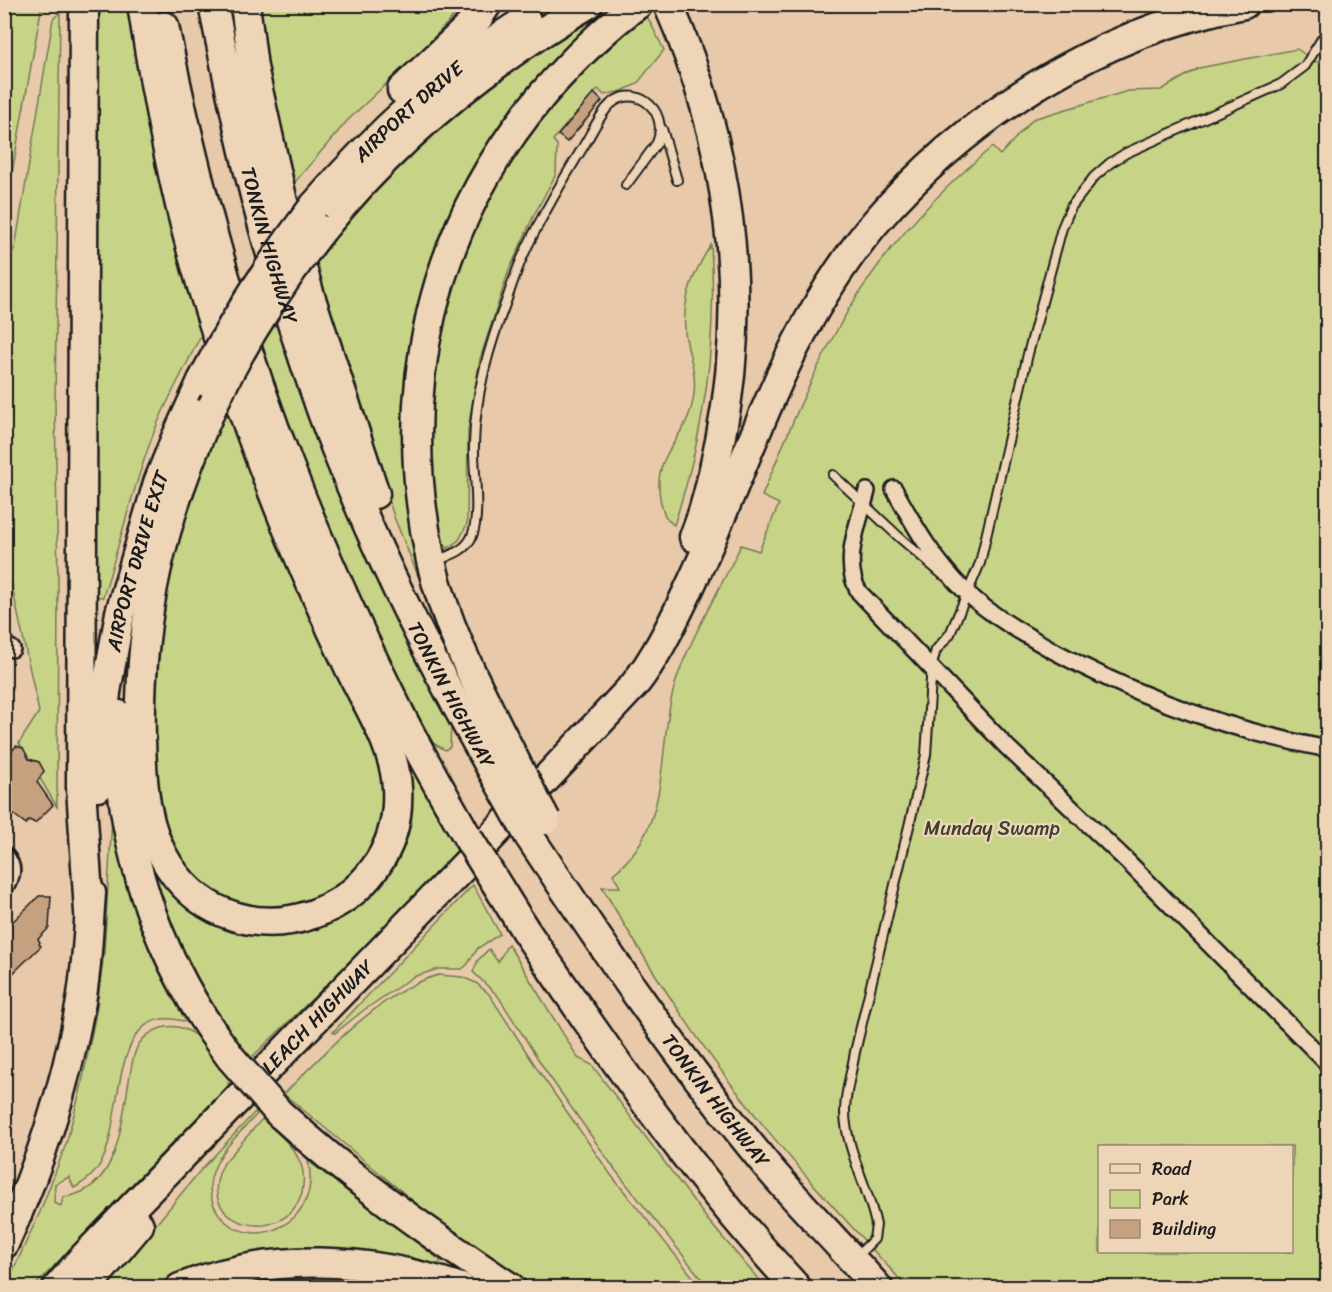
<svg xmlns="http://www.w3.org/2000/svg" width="1332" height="1292" font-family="Sriracha,sans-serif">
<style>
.green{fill:#c7d487;stroke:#727852;stroke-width:1.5;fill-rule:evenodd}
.building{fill:#c6a17f;stroke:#1c1c1c;stroke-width:1.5}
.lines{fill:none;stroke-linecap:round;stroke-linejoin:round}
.lane-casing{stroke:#1c1c1c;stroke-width:12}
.street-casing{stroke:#1c1c1c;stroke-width:20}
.highway-casing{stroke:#1c1c1c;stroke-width:33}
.lane{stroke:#efd5b7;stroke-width:8}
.street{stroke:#efd5b7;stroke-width:15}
.highway{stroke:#efd5b7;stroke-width:28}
.highway-bridge-casing{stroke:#1c1c1c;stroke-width:33;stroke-linecap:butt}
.highway-bridge{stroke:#efd5b7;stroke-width:28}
.labels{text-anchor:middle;stroke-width:4.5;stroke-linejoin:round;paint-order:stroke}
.street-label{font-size:20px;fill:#1c1c1c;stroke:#efd5b7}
.park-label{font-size:20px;fill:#3e4131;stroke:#efd5b7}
</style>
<rect width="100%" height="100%" fill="#e8caaa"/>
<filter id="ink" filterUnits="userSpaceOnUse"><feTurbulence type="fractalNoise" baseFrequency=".0167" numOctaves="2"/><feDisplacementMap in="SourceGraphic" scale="12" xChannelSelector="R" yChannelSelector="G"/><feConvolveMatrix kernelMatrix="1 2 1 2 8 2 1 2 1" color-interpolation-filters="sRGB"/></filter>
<g filter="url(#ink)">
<!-- green -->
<g class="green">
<path d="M 5,4 L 47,5 L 41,10 L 5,212 Z"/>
<path d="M 96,5 L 129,5 L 204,328 C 189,362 170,393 156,427 C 134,482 121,540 103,597 L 91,597 Z"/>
<path d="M 259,5 L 464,5 L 423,49 L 348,120 L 295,182 L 279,115 L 274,108 Z"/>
<path d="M 60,12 L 55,404 L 58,583 L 57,807 L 19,743 L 39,712 L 5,554 L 4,262 L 15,248 L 53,19 Z"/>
<path d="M 602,14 L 604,17 L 565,51 L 420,321 L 437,622 L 394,517 L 368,433 L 309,263 L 323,245 L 441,121 L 553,39 Z"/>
<path d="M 647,16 L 664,50 L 637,84 L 622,91 L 604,95 L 598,89 L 553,140 L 557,145 L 556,174 L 534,215 L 508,273 L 480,359 L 468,430 L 467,524 L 459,540 L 448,548 L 437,541 L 428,405 L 443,308 L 484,203 L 538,116 L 598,54 Z"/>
<path d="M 1297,49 L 1316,62 L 1327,60 L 1327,1287 L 907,1287 C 853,1228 798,1170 748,1106 C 694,1037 646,963 602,887 L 620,887 L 613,874 C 675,824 655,748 676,681 C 691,636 721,588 741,545 L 759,551 L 779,504 L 762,496 C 785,440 808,383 837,330 C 875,259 931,198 992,147 L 1000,155 L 1033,119 L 1128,91 L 1161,90 L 1199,68 ZM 1100,1146 L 1292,1146 L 1292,1252 L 1100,1252 Z"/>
<path d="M 711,245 C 717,343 705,432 674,525 C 665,519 663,512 661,503 C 649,451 690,440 694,393 C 696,377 692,364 688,348 C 678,310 690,277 711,245 Z"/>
<path d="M 278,310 L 451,725 L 450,747 L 445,750 L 426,739 L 323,522 L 257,344 Z"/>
<path d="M 228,400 L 368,728 L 390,794 L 364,871 L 310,909 L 224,907 L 174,853 L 162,820 L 156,786 L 153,729 L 159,625 L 168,573 L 182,521 Z"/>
<path d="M 410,765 L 461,855 L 250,1059 L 203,994 L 181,955 L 149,857 C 170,881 190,913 221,926 C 299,960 401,903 410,817 C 411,800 408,784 404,767 Z"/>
<path d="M 113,802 L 199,1027 C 108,985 125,1112 103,1159 C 97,1172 87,1181 74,1188 L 69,1177 L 55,1184 L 54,1203 L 61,1206 L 63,1197 C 82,1195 97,1185 107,1168 C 121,1146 125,1101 130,1075 C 132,1064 133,1053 139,1044 C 144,1036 152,1031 161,1028 C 195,1018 212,1056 229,1078 L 228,1086 L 136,1180 L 34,1287 L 5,1288 L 40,1212 L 66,1144 L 81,1088 L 96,1013 L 104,953 Z"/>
<path d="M 473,885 L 500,934 L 478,948 L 467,965 L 462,969 L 438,969 L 413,977 L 364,1010 L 335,1033 L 333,1032 Z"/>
<path d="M 508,944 L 578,1058 L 592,1065 L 707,1219 L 765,1287 L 708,1287 L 616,1171 L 547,1073 L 498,996 L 473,972 L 478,960 L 489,949 L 498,962 Z"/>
<path d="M 439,975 L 462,977 L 476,983 L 489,994 L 542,1076 L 611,1175 L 701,1287 L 529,1287 L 447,1229 L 284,1094 C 322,1055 385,988 439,975 Z"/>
<path d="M 255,1112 L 257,1114 C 242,1131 220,1150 213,1172 C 209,1182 209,1192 213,1203 C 235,1259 325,1231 308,1161 L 441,1261 L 434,1271 L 388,1261 L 167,1284 L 160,1287 L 104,1288 L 199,1172 Z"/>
<path d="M 262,1119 C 275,1131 292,1144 299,1160 C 304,1169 304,1182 302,1192 C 285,1251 189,1225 224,1163 Z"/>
</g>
<!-- building -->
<g class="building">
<path d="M 594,93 L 602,101 L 567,142 L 558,135 Z"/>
<path d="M 16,746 L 23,748 L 29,759 L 39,762 L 44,771 L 37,782 L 53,805 L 35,823 L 29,820 L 26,824 L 4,807 L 4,761 Z"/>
<path d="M 39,896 L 51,896 L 49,928 L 38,939 L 40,942 L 39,944 L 41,946 L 4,982 L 4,930 Z"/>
</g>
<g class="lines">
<!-- lane casing -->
<g class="lane-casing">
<g id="lane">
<path d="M 662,129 L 677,180"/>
<path d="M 833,475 L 899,537 L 943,575"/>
<path d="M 436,561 C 450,555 466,551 472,536 C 481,514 473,469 474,445 C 475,394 489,346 507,299 C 512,284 517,269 523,256 C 539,220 560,185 580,152 C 589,138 596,122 606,109 C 630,79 671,108 657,143 L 626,185"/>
<path d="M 857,1256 L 874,1239 L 876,1225 C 869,1189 845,1147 845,1112 C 845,1092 852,1071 855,1052 L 926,755 L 932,664 L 936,650 L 950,634 L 980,563 L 1028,354 L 1062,228 L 1071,207 L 1094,177 L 1110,163 L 1126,153 L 1281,84 L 1305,66 L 1328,29"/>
</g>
</g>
<!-- street casing -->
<g class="street-casing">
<g id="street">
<path d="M 894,489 C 915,527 935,563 967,593 C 992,616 1024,634 1054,651 C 1140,698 1231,731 1328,749"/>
<path d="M 867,491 C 859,523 841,562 859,592 L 1007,747 L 1126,860 L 1328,1064"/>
<path d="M 4,644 L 12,649"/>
<path d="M 4,854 C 15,866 14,876 4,888"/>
</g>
</g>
<!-- highway casing -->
<g class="highway-casing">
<g id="highway">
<path d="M 84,4 L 81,787 L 89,912"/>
<path d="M 142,4 C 157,101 175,199 204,293 C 228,371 255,449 286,525 C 305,573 327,620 349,667 C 367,705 395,746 397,788 C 405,914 239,973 169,866 C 145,829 142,784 141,740 C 138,615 162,520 212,407"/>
<path id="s1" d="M 213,4 C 222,49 231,94 241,138 C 262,231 290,322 322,412 C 371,546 436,673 507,796"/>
<path d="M 245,4 L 253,67 L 282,198 L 310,296 L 375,494"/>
<path d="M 668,4 C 729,142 750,293 720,441 C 713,473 707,506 694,537"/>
<path d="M 164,26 C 194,175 233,324 289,466 C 321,549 358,630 398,710 C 419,753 444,795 468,838"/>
<path d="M 402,90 L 478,18 L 487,4"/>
<path id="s2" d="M 314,206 C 376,134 445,70 526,20"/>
<path d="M 322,230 C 396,138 486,64 588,4"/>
<path d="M 119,715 C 116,839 156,960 231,1058"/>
<path d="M 523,777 C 489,707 448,637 431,561 C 394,392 431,227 543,94 C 572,61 602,30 638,4"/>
<path id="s3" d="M 98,787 L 106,692 L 120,613 L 158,483 L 176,438 L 202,381"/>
<path id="s4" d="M 529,836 C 604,949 681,1062 768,1167 C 803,1208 842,1247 878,1288"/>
<path d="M 525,930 C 609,1054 695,1178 797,1288"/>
<path d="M 279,1113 C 351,1179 430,1234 511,1288"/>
<path d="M 4,1244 C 38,1170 64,1092 79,1012 C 87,974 88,932 91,893"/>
<path id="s5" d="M 57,1288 L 81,1260 L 465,865 L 635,684 C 655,658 669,630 683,601 C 715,536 740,468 769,402 C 796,339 830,277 874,224 C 968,114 1101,31 1244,4"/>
<path d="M 86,1288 L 139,1225"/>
<path d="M 180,1288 C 270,1251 369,1257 461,1288"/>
</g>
</g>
<!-- lane -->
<use href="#lane" class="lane"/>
<!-- street -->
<use href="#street" class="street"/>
<!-- highway -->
<use href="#highway" class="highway"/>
<!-- highway-bridge casing -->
<g class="highway-bridge-casing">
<g id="highway-bridge">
<path d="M 202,381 C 234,318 271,262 314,206"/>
<path d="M 212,407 C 242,343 279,285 322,230"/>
<path d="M 523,777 L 546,820"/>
<path d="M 507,796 L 529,836"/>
<path d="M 468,838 L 525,930"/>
<path d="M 231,1058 L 279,1113"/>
</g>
</g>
<!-- highway-bridge -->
<use href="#highway-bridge" class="highway-bridge"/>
</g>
</g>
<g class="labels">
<!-- street labels -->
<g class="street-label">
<text dy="7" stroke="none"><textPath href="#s2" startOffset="134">AIRPORT DRIVE</textPath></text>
<text dy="7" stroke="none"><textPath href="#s1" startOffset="248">TONKIN HIGHWAY</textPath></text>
<text dy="7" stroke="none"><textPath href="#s3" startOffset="230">AIRPORT DRIVE EXIT</textPath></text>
<text dy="7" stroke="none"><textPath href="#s1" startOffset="734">TONKIN HIGHWAY</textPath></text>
<text dy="7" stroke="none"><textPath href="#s5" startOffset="376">LEACH HIGHWAY</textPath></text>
<text dy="7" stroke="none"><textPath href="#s4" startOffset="324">TONKIN HIGHWAY</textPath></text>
</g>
<!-- park labels -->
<g class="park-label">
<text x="992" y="835">Munday Swamp</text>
</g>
</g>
<!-- margin -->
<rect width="1332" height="1292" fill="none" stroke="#efd5b7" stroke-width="24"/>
<rect x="12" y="12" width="1308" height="1268" fill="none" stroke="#1c1c1c" stroke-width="2" filter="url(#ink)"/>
<!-- legend -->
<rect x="1098" y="1145" width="195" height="108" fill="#efd5b7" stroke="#9b8b79" stroke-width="1.5"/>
<rect x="1110" y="1164" width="30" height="9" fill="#efd5b7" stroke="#9b8b79" stroke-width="1.5"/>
<text x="1152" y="1175" font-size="18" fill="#1c1c1c">Road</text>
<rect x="1110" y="1190" width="30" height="18" fill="#c7d487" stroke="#9b8b79" stroke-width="1.5"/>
<text x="1152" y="1205" font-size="18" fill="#1c1c1c">Park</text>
<rect x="1110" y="1220" width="30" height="18" fill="#c6a17f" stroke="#9b8b79" stroke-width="1.5"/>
<text x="1152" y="1235" font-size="18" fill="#1c1c1c">Building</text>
</svg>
